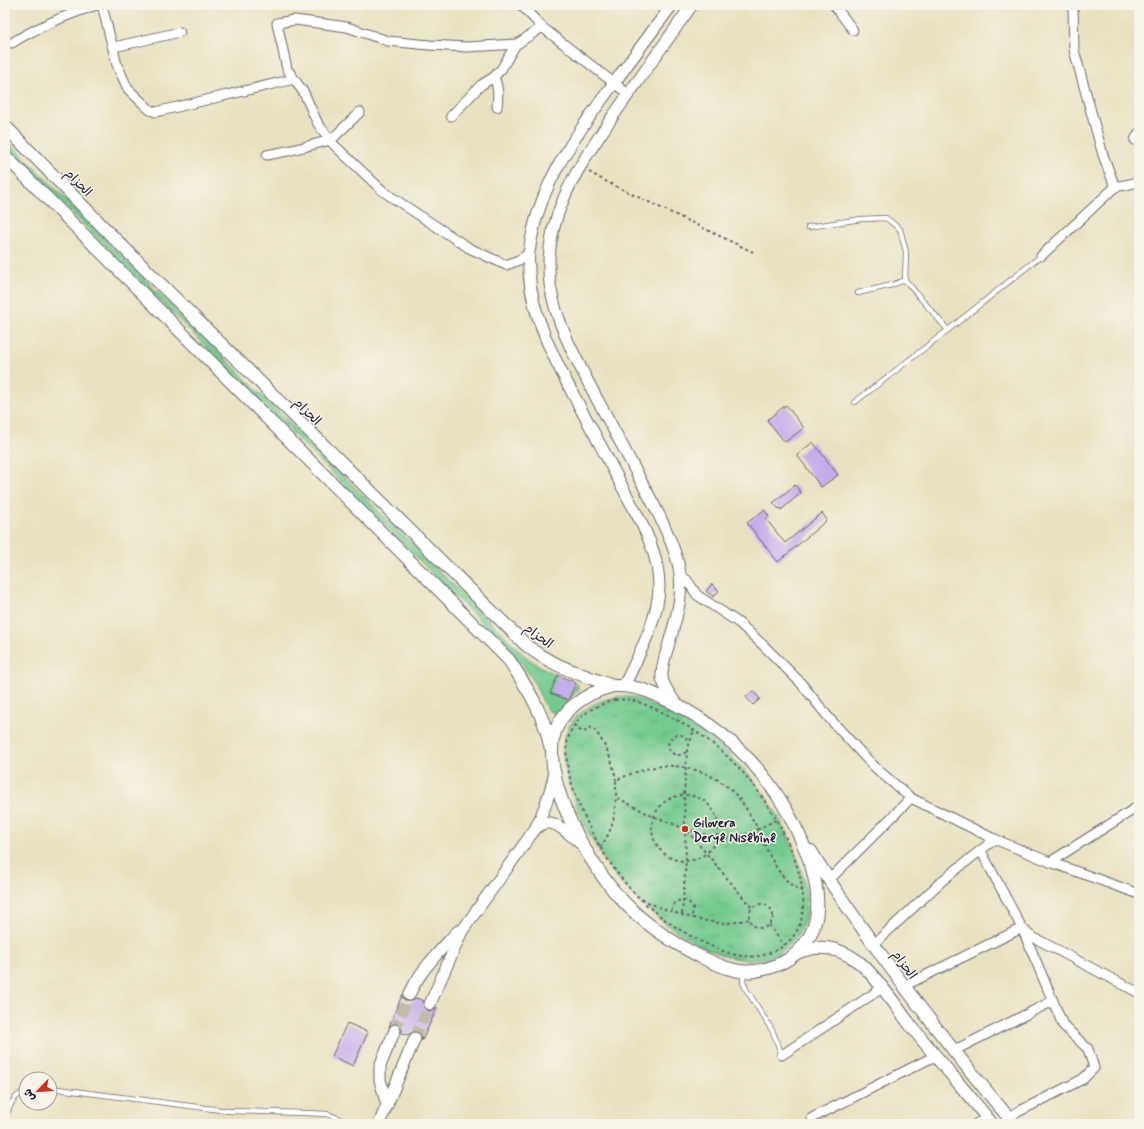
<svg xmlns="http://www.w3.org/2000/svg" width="1144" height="1129" font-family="Mynerve,'Playpen Sans Arabic',sans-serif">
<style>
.grass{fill:#73ca8f;stroke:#4a7665}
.park{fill:url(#park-tufts);stroke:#4a7665}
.building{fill:#c5aceb}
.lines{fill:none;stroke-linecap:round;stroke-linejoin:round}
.tertiary-tunnel{stroke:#c1bca6;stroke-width:11;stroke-dasharray:11 5.5;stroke-linecap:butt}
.service-casing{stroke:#68656a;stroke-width:6}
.minor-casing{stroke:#68656a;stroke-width:11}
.tertiary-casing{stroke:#68656a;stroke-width:13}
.secondary-casing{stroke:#68656a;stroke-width:14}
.path{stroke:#68656a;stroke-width:2;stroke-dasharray:3 3;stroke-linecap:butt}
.service{stroke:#fff;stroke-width:4.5}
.minor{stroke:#fff;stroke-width:9}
.tertiary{stroke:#fff;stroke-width:11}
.secondary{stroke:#fff;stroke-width:12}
.poi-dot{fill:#c8321e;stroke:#f7f3e8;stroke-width:1.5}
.labels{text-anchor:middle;stroke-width:3;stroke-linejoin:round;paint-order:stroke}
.street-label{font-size:13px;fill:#22223b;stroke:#f7f3e8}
.poi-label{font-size:13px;font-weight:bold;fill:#22223b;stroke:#f7f3e8;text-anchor:start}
</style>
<defs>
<pattern id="park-tufts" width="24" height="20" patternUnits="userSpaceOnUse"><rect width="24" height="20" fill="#73ca8f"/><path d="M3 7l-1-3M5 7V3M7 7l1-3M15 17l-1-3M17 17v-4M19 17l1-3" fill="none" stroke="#63ad7c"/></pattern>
</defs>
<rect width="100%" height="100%" fill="#f7f3e8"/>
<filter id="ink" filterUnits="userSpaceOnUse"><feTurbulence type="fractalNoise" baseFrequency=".025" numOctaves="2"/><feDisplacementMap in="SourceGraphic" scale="8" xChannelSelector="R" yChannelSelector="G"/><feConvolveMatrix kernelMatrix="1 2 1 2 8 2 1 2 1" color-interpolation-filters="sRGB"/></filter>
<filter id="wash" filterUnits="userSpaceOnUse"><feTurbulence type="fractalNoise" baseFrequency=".012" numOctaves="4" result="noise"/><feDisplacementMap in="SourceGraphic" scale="16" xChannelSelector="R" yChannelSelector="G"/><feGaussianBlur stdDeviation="0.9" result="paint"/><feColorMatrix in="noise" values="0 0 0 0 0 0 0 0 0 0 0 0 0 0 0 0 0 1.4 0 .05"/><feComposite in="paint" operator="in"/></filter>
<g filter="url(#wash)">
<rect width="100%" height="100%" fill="#e9e2c1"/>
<!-- grass -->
<path class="grass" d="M 5,138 L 151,285 L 524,655 C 540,668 558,676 577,684 L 578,687 L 578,690 L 559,711 L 553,713 L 547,710 L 532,678 L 517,658 L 5,146 Z"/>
<!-- park -->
<path class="park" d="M 627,696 C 657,703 698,726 721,747 C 757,778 784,818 799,863 C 808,891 813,921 790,944 C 746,990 663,926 630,893 C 620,883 612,872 605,861 C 585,831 571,798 564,762 C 557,721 589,698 627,696 Z"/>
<g id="blocks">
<!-- building -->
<g class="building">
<path d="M 786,405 L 804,428 L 785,442 L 767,420 Z"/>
<path d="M 813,442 L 838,475 L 821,487 L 797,455 Z"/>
<path d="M 795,485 L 801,493 L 781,510 L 780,508 L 779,509 L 773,503 Z"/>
<path d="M 764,510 L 769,516 L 766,519 L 785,543 L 822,513 L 827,520 L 778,562 L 747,523 Z"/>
<path d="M 712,584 L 719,591 L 713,597 L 706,591 Z"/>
<path d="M 558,675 L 576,683 L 568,700 L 550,693 Z"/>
<path d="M 753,691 L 760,699 L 753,705 L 746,697 Z"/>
<path d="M 402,995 L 403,999 L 406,1001 L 413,1001 L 416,998 L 424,1001 L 424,1008 L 428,1011 L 431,1011 L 437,1007 L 422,1041 L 421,1034 L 418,1032 L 414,1031 L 408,1035 L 402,1033 L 402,1029 L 398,1024 L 394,1023 L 389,1027 Z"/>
<path d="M 347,1023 L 368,1032 L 353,1066 L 332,1056 Z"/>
</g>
</g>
</g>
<g filter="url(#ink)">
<use href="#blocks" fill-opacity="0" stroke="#68656a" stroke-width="1"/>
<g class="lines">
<!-- tertiary-tunnel -->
<g class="tertiary-tunnel">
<path d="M 395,1030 L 409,995"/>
<path d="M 415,1038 L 430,1004"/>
</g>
<!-- service casing -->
<g class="service-casing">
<g id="service">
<path d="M 808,227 L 861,219 L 886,218 L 900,229 L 906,252 L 905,280 L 892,285 L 858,293"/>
<path d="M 905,280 L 948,330"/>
<path d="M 855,402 L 948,330 L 1041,256"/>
<path d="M 743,973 L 743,982 L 746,989 L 772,1030 L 782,1055"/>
<path d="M 50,1088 L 229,1111 L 306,1113 L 327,1114 L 338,1118 L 348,1124"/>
<path d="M 5,1119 C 9,1106 13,1096 26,1091"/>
</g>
</g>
<!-- minor casing -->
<g class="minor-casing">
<g id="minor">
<path d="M 102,5 L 117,65 L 128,89 L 150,110 L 156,112 L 294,79"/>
<path d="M 521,5 L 542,27 L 628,94"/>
<path d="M 834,5 L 853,30"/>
<path d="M 12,43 C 38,26 67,15 96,5"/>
<path d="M 114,47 L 180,32"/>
<path d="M 494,77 C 499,88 498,96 497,107"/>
<path d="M 451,116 L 481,85 L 494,77 L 502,68 L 516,44"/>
<path d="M 1135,140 L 1139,133"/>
<path d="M 267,155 L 292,150 L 331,140 L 360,112"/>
<path d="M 1115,187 L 1139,182"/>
<path d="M 528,254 L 519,260 L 506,265 L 469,248 L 384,192 L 334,145 L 318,124 L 304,93 L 287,69 L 277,23 L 295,20 L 347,27 L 388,41 L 429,45 L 467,47 L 517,44 L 532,34 L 542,27"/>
<path d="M 1041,256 L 1115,187 L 1103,155 L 1074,50 L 1073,5"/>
<path d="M 681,576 L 687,580 L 697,595 L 739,623 L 762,644 L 800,682 L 829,718 L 864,756 L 879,771 L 911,798 L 992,838 L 1050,862 L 1139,894"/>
<path d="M 981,851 L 1022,928 L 1063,1025 L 1088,1049 L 1094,1068 L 1083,1079 L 1008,1117"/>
<path d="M 1050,862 L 1139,806"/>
<path d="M 829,880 L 911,798"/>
<path d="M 874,944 L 943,880 L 995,839"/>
<path d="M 904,986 L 1022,928 L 1029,935 L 1139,993"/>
<path d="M 953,1051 L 1053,1001"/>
<path d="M 782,1055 L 882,988"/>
<path d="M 812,1118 L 935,1056"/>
<path d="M 976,1124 L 987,1118"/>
</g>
</g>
<!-- tertiary casing -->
<g class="tertiary-casing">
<g id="tertiary">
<path d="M 624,686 C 638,656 659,619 659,586 C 659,552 641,522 626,494 C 612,467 598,440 583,413 C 560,369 532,322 529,272 C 529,265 528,259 529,253 C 537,190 570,143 606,94 C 628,64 650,34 672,5"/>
<path d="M 677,705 C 671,696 664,688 662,678 C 661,666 666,654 669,643 C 678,613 686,587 676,556 C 668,531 656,508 643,485 C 628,456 613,428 597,399 C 578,362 556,325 550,284 C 542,218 578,168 613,116 C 639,79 666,42 692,5"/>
<path d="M 535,829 C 539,826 544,822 549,823 C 559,823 575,839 583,846"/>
<path d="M 409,995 C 420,970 440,951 458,931"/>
<path d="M 430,1004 L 462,931 L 535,829 C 545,810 550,793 555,773"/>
<path d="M 387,1105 L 380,1080 L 380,1066 L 395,1030"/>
<path d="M 379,1124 L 415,1038"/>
</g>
</g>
<!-- secondary casing -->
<g class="secondary-casing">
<g id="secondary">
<path d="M 5,126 L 113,237 L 526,645 C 551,666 583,675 613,686"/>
<path d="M 5,156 L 509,660 C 526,686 545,715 550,746"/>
<path d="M 613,686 C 637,685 651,692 673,703 C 740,737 785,791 810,862 C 819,890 823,922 803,946 C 791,961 774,968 755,971 C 735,974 716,964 699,956 C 670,941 643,923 621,899 C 589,865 545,787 553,739 C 559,710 586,693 613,686 Z"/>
<path d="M 811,851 C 831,885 854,917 877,949 C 920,1009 966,1067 1014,1124"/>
<path d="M 797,953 C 820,943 841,948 860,963 C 878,978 897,1008 912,1027 C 938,1060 966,1091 992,1124"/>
</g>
</g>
<!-- path -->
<g class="path">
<path d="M 589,172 L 607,182 L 753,252"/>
<path d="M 615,700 C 620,700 625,699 630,700 C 655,705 700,732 719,749 C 739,766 756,787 770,809 C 794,847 830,928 772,952 C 746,963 724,952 700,941 C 670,926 642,904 621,878 C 598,849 558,777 568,739 C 574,717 594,705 615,700 Z"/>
<path d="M 575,725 L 579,730 L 584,732 L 592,727 C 605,742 613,761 616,780"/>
<path d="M 686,752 C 682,755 679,756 674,754 C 659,747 677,722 689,742"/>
<circle cx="685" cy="828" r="33"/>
<path d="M 776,820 L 758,829 C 766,849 780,884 803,891"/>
<path d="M 686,829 C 714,837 729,843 758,829 C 751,817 744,803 734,793 C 716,774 687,764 661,766 C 645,768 630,774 616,780 L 616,797 L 650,815 L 686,829 L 752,908"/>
<path d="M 600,847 C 612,833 615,816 616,798"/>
<path d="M 642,899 C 661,910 706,924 728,923 C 735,922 742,921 749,919"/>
<circle cx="761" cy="916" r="12"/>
<path d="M 671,911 L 674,903 C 682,898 688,900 693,907 L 692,917"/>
<path d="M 682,914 L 686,860 L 684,795 L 687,751 L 694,730"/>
<path d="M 769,925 L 784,945"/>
</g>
<!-- service -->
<use href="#service" class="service"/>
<!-- minor -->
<use href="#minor" class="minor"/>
<!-- tertiary -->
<use href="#tertiary" class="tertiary"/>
<!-- secondary -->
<use href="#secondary" class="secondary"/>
</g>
</g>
<!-- markers -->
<circle class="poi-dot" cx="685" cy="829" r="4"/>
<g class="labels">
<!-- street labels -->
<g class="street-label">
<text transform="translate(79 182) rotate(46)" y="5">الحزام</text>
<text transform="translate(308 411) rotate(45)" y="5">الحزام</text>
<text transform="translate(539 635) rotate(37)" y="5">الحزام</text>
<text transform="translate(905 964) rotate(54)" y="5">الحزام</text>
</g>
<!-- poi labels -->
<g class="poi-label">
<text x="693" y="827">Gilovera<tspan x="693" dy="15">Deryê Nisêbînê</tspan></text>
</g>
</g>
<!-- margin -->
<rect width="1144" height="1129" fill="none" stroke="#f7f3e8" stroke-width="20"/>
<!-- north arrow -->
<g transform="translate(38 1091) rotate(245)"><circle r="19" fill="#f7f3e8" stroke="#a29fa3"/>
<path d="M0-3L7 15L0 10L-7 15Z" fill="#c8321e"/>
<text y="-6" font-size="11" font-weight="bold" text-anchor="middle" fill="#22223b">ش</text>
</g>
</svg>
